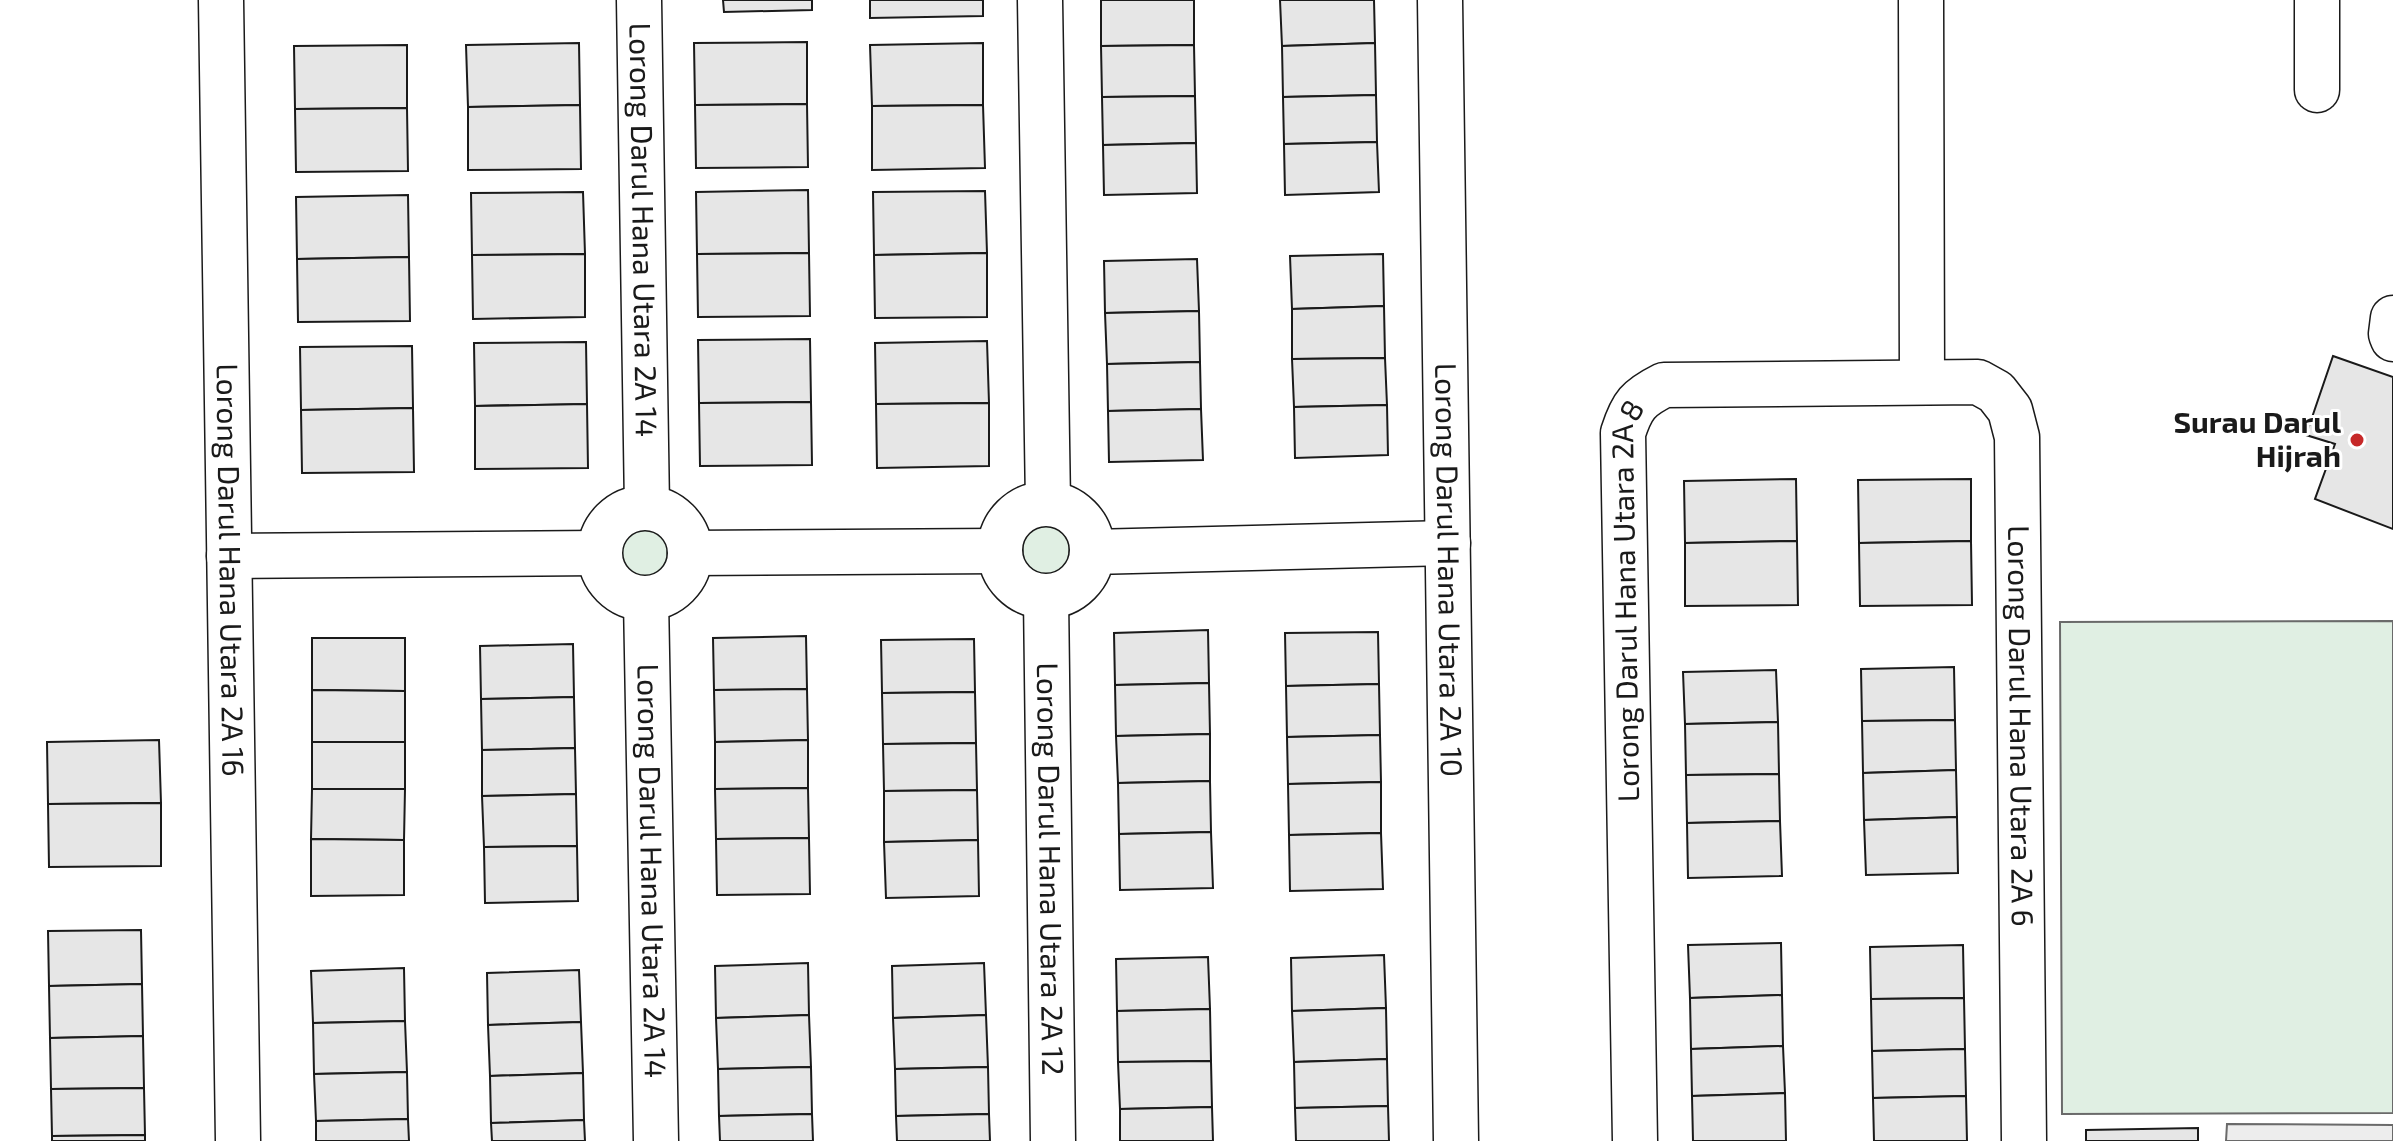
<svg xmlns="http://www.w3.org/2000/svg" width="2393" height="1141" font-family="'Exo 2',sans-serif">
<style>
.green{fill:#e0efe3;stroke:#6a6a6a;stroke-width:2}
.parking{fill:#ededed;stroke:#6a6a6a;stroke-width:2}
.building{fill:#e6e6e6;stroke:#1a1a1a;stroke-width:2}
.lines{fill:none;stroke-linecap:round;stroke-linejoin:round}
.minor-casing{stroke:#1a1a1a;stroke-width:47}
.minor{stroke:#fff;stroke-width:44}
.poi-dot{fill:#c62828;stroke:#fff;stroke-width:3}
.labels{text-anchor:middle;stroke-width:6;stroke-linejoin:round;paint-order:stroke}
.street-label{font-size:30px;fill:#1a1a1a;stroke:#fff}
.poi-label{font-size:30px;font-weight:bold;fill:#1a1a1a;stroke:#fff;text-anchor:end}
</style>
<rect width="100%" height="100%" fill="#fff"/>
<!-- green -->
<g class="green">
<circle cx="1046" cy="550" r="34"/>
<circle cx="645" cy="553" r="33"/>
<path d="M 2393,621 L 2393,1113 L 2062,1114 L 2060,622 Z"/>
</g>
<!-- parking -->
<path class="parking" d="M 2227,1124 L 2393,1125 L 2393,1141 L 2226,1141 Z"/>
<!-- building -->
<g class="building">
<path d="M 723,0 L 812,0 L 812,10 L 724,12 Z"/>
<path d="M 870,0 L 983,0 L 983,16 L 870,18 Z"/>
<path d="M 1101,0 L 1194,0 L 1194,45 L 1101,46 Z"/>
<path d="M 1280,0 L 1374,0 L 1375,43 L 1282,46 Z"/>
<path d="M 807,42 L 807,104 L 695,105 L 694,43 Z"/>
<path d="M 579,43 L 580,105 L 468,107 L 466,45 Z"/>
<path d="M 983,43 L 983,105 L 872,106 L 870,45 Z"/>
<path d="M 1375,43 L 1376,95 L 1283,97 L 1282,46 Z"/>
<path d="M 407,45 L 407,108 L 295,109 L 294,46 Z"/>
<path d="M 1194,45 L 1195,96 L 1102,97 L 1101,46 Z"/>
<path d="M 1376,95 L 1377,142 L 1284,144 L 1283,97 Z"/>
<path d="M 1195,96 L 1196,143 L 1103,145 L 1102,97 Z"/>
<path d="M 807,104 L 808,167 L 696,168 L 695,105 Z"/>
<path d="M 580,105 L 581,169 L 468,170 L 468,107 Z"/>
<path d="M 983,105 L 985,168 L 872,170 L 872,106 Z"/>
<path d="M 407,108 L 408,171 L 296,172 L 295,109 Z"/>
<path d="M 1377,142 L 1379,192 L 1285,195 L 1284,144 Z"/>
<path d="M 1196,143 L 1197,193 L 1104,195 L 1103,145 Z"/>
<path d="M 808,190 L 809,253 L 697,254 L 696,192 Z"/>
<path d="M 985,191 L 987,253 L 874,255 L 873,192 Z"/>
<path d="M 583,192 L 585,254 L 472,255 L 471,193 Z"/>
<path d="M 408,195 L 409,257 L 297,259 L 296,197 Z"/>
<path d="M 809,253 L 810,316 L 698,317 L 697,254 Z"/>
<path d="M 987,253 L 987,317 L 875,318 L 874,255 Z"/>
<path d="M 585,254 L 585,317 L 473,319 L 472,255 Z"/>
<path d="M 1383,254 L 1384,306 L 1292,309 L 1290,256 Z"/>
<path d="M 409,257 L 410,321 L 298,322 L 297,259 Z"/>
<path d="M 1197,259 L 1199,311 L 1105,313 L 1104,261 Z"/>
<path d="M 1384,306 L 1385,358 L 1292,359 L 1292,309 Z"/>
<path d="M 1199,311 L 1200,362 L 1107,364 L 1105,313 Z"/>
<path d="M 810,339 L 811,402 L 699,403 L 698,340 Z"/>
<path d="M 987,341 L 989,403 L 876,404 L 875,343 Z"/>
<path d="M 586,342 L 587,404 L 475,406 L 474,343 Z"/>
<path d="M 412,346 L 413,408 L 301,410 L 300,347 Z"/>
<path d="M 2333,356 L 2393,377 L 2393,529 L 2315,499 L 2335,444 L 2306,435 Z"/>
<path d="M 1385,358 L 1387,405 L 1294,407 L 1292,359 Z"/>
<path d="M 1200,362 L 1201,409 L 1108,411 L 1107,364 Z"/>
<path d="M 811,402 L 812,465 L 700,466 L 699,403 Z"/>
<path d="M 989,403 L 989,466 L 877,468 L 876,404 Z"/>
<path d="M 587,404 L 588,468 L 475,469 L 475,406 Z"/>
<path d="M 1387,405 L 1388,455 L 1295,458 L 1294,407 Z"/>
<path d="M 413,408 L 414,472 L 302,473 L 301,410 Z"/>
<path d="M 1201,409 L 1203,460 L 1109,462 L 1108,411 Z"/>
<path d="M 1796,479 L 1797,541 L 1685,543 L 1684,481 Z"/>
<path d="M 1971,479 L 1971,541 L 1859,543 L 1858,480 Z"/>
<path d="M 1797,541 L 1798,605 L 1685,606 L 1685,543 Z"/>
<path d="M 1971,541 L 1972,605 L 1860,606 L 1859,543 Z"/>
<path d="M 1208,630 L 1209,683 L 1115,685 L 1114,633 Z"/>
<path d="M 1378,632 L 1379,684 L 1286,686 L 1285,633 Z"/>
<path d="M 806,636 L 807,689 L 714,690 L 713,638 Z"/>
<path d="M 312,638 L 405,638 L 405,691 L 312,690 Z"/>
<path d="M 974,639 L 975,692 L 882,693 L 881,640 Z"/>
<path d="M 573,644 L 574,697 L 481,699 L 480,646 Z"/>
<path d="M 1954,667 L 1955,720 L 1862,721 L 1861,669 Z"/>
<path d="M 1776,670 L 1778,722 L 1685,724 L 1683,672 Z"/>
<path d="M 1209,683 L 1210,734 L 1116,736 L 1115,685 Z"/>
<path d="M 1379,684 L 1380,735 L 1287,737 L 1286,686 Z"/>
<path d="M 807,689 L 808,740 L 715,742 L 714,690 Z"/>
<path d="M 312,690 L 405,691 L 405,742 L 312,742 Z"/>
<path d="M 975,692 L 976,743 L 883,744 L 882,693 Z"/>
<path d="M 574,697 L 575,748 L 482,750 L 481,699 Z"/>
<path d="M 1955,720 L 1956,770 L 1863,773 L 1862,721 Z"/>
<path d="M 1778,722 L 1779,774 L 1686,775 L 1685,724 Z"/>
<path d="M 1210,734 L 1210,781 L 1118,783 L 1116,736 Z"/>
<path d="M 1380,735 L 1381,782 L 1288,784 L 1287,737 Z"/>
<path d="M 159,740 L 161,803 L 48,804 L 47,742 Z"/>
<path d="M 808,740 L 808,788 L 715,789 L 715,742 Z"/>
<rect x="312" y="742" width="93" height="47"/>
<path d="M 976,743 L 977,790 L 884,791 L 883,744 Z"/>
<path d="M 575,748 L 576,794 L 482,796 L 482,750 Z"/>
<path d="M 1956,770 L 1957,817 L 1864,820 L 1863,773 Z"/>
<path d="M 1779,774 L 1780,821 L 1687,823 L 1686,775 Z"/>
<path d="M 1210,781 L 1211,832 L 1119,834 L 1118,783 Z"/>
<path d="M 1381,782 L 1381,833 L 1289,835 L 1288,784 Z"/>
<path d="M 808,788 L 809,838 L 716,839 L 715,789 Z"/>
<path d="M 312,789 L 405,789 L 404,840 L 311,839 Z"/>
<path d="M 977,790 L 978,840 L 884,842 L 884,791 Z"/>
<path d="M 576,794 L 577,846 L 484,847 L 482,796 Z"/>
<path d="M 161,803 L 161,866 L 49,867 L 48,804 Z"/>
<path d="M 1957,817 L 1958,873 L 1866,875 L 1864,820 Z"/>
<path d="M 1780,821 L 1782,876 L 1688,878 L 1687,823 Z"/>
<path d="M 1211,832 L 1213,888 L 1120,890 L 1119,834 Z"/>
<path d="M 1381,833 L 1383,889 L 1290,891 L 1289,835 Z"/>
<path d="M 809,838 L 810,894 L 717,895 L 716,839 Z"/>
<path d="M 311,839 L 404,840 L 404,895 L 311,896 Z"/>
<path d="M 978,840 L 979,896 L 886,898 L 884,842 Z"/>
<path d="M 577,846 L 578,901 L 485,903 L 484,847 Z"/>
<path d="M 141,930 L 142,984 L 49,986 L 48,931 Z"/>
<path d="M 1781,943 L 1782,995 L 1690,998 L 1688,945 Z"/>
<path d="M 1963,945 L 1964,998 L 1871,999 L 1870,947 Z"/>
<path d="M 1384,955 L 1386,1008 L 1292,1011 L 1291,958 Z"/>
<path d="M 1208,957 L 1210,1009 L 1117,1011 L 1116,959 Z"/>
<path d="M 808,963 L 809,1015 L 716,1018 L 715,966 Z"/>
<path d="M 984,963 L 986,1015 L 893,1018 L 892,966 Z"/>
<path d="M 404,968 L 405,1021 L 313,1023 L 311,971 Z"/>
<path d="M 579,970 L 581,1022 L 488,1025 L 487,973 Z"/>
<path d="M 142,984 L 143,1036 L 50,1038 L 49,986 Z"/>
<path d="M 1782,995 L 1783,1046 L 1691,1049 L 1690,998 Z"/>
<path d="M 1964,998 L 1965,1049 L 1872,1051 L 1871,999 Z"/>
<path d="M 1386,1008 L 1387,1059 L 1294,1062 L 1292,1011 Z"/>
<path d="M 1210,1009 L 1211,1061 L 1118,1062 L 1117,1011 Z"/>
<path d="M 809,1015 L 811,1067 L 718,1069 L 716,1018 Z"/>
<path d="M 986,1015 L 988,1067 L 895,1069 L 893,1018 Z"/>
<path d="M 405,1021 L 407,1072 L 314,1074 L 313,1023 Z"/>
<path d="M 581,1022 L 583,1073 L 490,1076 L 488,1025 Z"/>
<path d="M 143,1036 L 144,1088 L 51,1089 L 50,1038 Z"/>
<path d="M 1783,1046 L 1785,1093 L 1692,1096 L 1691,1049 Z"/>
<path d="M 1965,1049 L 1966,1096 L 1873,1098 L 1872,1051 Z"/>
<path d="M 1387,1059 L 1388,1106 L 1295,1108 L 1294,1062 Z"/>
<path d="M 1211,1061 L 1212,1107 L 1120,1109 L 1118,1062 Z"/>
<path d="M 811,1067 L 812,1114 L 719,1116 L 718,1069 Z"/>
<path d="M 988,1067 L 989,1114 L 896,1116 L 895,1069 Z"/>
<path d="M 407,1072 L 408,1119 L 316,1121 L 314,1074 Z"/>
<path d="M 583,1073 L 584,1120 L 491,1123 L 490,1076 Z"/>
<path d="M 144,1088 L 145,1135 L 52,1136 L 51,1089 Z"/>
<path d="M 1785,1093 L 1786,1141 L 1693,1141 L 1692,1096 Z"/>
<path d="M 1966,1096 L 1967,1141 L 1874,1141 L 1873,1098 Z"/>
<path d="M 1388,1106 L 1389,1141 L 1296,1141 L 1295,1108 Z"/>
<path d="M 1212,1107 L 1213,1141 L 1120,1141 L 1120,1109 Z"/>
<path d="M 812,1114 L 813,1141 L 720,1141 L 719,1116 Z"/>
<path d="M 989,1114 L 990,1141 L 897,1141 L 896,1116 Z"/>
<path d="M 408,1119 L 409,1141 L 316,1141 L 316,1121 Z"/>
<path d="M 584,1120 L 585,1141 L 492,1141 L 491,1123 Z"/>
<path d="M 2198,1128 L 2198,1141 L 2086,1141 L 2086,1130 Z"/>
<path d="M 145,1135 L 145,1141 L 52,1141 L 52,1136 Z"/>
</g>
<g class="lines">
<!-- minor casing -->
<g class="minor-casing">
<g id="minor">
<path id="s1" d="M 221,0 L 238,1141"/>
<path id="s2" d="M 639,0 L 647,507"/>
<path d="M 1040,0 L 1048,503"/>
<path id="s3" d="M 1440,0 L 1456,1141"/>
<path d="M 1921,0 L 1922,381"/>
<path d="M 2317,90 L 2317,0"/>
<path d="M 2393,318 L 2391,334 L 2393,339"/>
<circle cx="1046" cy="550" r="46"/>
<circle cx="645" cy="553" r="45"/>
<path d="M 1092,552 L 1448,543"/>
<path d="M 690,553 L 1000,551"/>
<path d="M 229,556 L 599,553"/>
<path id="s4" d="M 1046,597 L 1053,1141"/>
<path id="s5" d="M 646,599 L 656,1141"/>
<path id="s6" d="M 1635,1141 L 1623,433 C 1632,405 1638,398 1664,385 L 1978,382 L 1996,392 L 2010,410 L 2017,437 L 2024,1141"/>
</g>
</g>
<!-- minor -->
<use href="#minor" class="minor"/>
</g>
<!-- markers -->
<circle class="poi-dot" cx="2357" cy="440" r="8"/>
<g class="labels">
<!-- street labels -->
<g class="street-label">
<text dy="10" stroke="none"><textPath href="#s2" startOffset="230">Lorong Darul Hana Utara 2A 14</textPath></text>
<text dy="10" stroke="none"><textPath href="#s1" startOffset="570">Lorong Darul Hana Utara 2A 16</textPath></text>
<text dy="10" stroke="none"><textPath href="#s3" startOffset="570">Lorong Darul Hana Utara 2A 10</textPath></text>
<text dy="10" stroke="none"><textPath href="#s6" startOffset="540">Lorong Darul Hana Utara 2A 8</textPath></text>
<text dy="10" stroke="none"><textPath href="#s6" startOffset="1448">Lorong Darul Hana Utara 2A 6</textPath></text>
<text dy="10" stroke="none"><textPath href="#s4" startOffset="272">Lorong Darul Hana Utara 2A 12</textPath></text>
<text dy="10" stroke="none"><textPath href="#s5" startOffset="272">Lorong Darul Hana Utara 2A 14</textPath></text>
</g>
<!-- poi labels -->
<g class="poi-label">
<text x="2341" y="433">Surau Darul<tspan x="2341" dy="34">Hijrah</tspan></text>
</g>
</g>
</svg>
